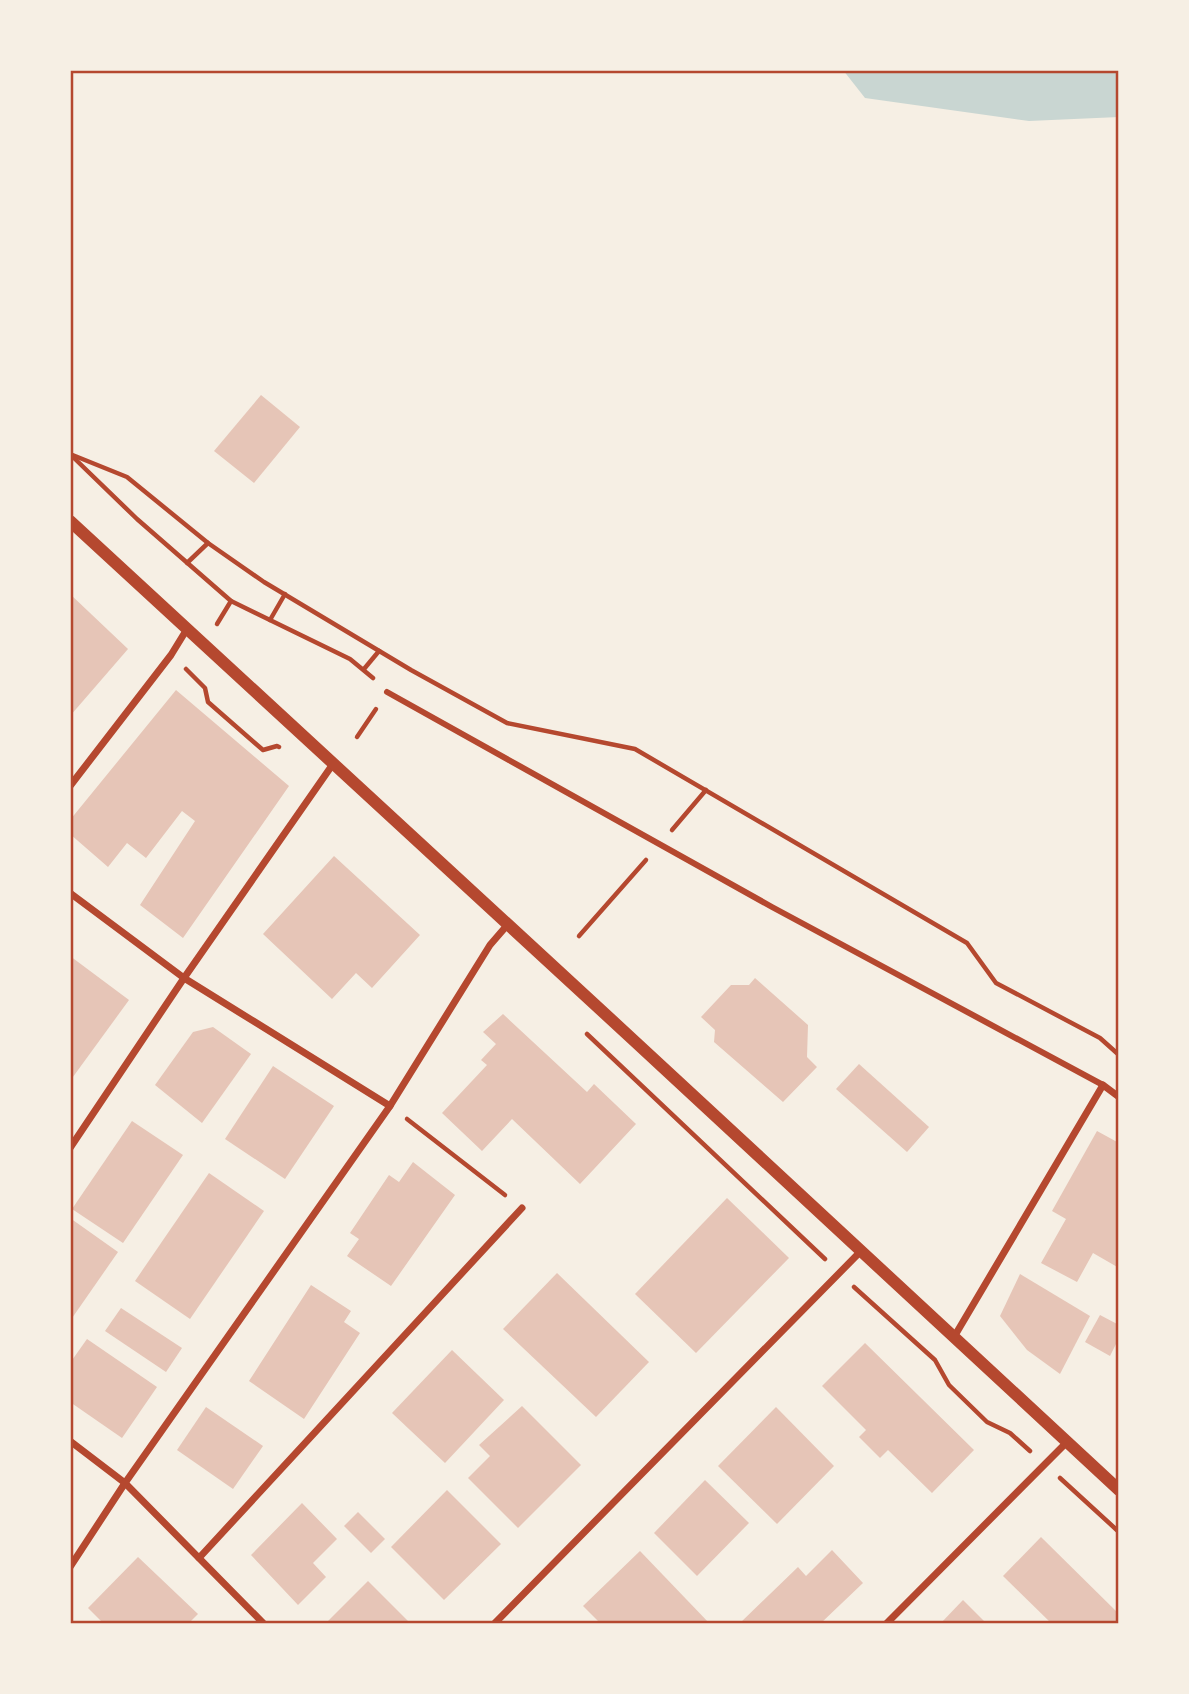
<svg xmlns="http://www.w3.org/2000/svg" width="1189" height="1694" font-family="'Space Grotesk',sans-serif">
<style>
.water{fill:#c9d6d2}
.building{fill:#e6c5b7}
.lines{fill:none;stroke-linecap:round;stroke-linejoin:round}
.path{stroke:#b5482f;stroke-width:4.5}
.pedestrian{stroke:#b5482f;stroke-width:6}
.minor{stroke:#b5482f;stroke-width:7}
.tertiary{stroke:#b5482f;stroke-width:12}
.neatline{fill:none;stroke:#b5482f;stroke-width:2.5}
</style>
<rect width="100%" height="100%" fill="#f6efe4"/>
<!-- water -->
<path class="water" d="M 843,70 L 1119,70 L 1119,117 L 1029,121 L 865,98 Z"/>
<!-- building -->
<g class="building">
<path d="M 261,395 L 300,427 L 254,483 L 214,451 Z"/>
<path d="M 70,594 L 128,649 L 70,716 Z"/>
<path d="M 176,690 L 289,786 L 183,938 L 140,905 L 195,821 L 182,811 L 146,858 L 127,843 L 108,867 L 70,834 L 70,820 Z"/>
<path d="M 334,856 L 420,935 L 372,988 L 356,973 L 332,999 L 263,934 Z"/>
<path d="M 70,956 L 129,1000 L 70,1081 Z"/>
<path d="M 755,978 L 808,1025 L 807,1057 L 817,1067 L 783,1102 L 714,1042 L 715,1030 L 701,1017 L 731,985 L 749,985 Z"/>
<path d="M 503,1014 L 587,1092 L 594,1084 L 636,1124 L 580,1184 L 512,1119 L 482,1151 L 442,1113 L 487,1065 L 481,1060 L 496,1044 L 483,1032 Z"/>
<path d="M 213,1027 L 251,1054 L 202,1123 L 155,1085 L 193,1032 Z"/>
<path d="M 859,1064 L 929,1127 L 907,1152 L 836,1089 Z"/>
<path d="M 273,1066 L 334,1106 L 285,1179 L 225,1139 Z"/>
<path d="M 132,1121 L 183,1155 L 123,1243 L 72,1209 Z"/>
<path d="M 1097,1131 L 1119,1143 L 1119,1268 L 1093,1253 L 1077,1282 L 1041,1263 L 1066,1219 L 1052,1211 Z"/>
<path d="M 413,1162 L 455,1195 L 391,1286 L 347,1256 L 359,1239 L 350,1233 L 389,1175 L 399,1182 Z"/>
<path d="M 209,1173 L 264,1211 L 190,1319 L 135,1281 Z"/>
<path d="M 727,1198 L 789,1258 L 696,1353 L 635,1294 Z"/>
<path d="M 70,1218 L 118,1252 L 70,1321 Z"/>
<path d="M 557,1273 L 649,1362 L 596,1417 L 503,1329 Z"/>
<path d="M 1020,1274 L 1090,1316 L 1060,1374 L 1027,1350 L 1000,1316 Z"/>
<path d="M 311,1285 L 351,1311 L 344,1322 L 360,1333 L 304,1419 L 249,1381 Z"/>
<path d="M 121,1308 L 182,1348 L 166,1372 L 105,1331 Z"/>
<path d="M 1100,1315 L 1119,1325 L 1119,1338 L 1110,1356 L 1085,1342 Z"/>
<path d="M 87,1339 L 157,1387 L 122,1438 L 70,1402 L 70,1363 Z"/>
<path d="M 865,1343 L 974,1450 L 932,1493 L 888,1450 L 880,1458 L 859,1437 L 866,1430 L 822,1386 Z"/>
<path d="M 452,1350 L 504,1400 L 445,1463 L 392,1413 Z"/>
<path d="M 522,1406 L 581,1465 L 518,1528 L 468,1478 L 490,1456 L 479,1445 Z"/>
<path d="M 206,1407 L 263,1446 L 233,1489 L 177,1450 Z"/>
<path d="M 776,1407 L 834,1466 L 777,1524 L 718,1466 Z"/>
<path d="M 705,1480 L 749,1523 L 697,1576 L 654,1533 Z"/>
<path d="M 447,1490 L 501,1544 L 444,1600 L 391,1547 Z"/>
<path d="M 302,1503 L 337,1539 L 313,1563 L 326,1577 L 298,1605 L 251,1555 Z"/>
<path d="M 358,1512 L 385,1539 L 371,1553 L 344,1526 Z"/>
<path d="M 1041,1537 L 1119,1614 L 1119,1624 L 1052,1624 L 1003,1576 Z"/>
<path d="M 832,1550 L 863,1583 L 820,1624 L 739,1624 L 798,1567 L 806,1576 Z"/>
<path d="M 640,1551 L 710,1624 L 601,1624 L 583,1606 Z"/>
<path d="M 138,1557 L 198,1614 L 188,1624 L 104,1624 L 88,1608 Z"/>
<path d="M 368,1581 L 411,1624 L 325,1624 Z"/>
<path d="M 963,1600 L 987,1624 L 940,1624 Z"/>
</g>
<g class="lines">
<!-- path -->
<g class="path">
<path d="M 70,454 L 127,477 L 208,543 L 264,582 L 411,670 L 507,723 L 635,749 L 967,943 L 996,983 L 1100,1038 L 1119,1055"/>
<path d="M 73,457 L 137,519 L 231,601 L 350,659 L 373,678"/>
<path d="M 187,563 L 208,543"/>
<path d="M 270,620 L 285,594"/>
<path d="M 217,624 L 231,601"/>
<path d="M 186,669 L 205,688 L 208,702 L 263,750 L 277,746 L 279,747"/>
<path d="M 364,669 L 379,651"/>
<path d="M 357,737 L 376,709"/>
<path d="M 672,830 L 706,790"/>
<path d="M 579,936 L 646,860"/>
<path d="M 587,1034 L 825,1259"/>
<path d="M 407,1119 L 505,1195"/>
<path d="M 854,1287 L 935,1360 L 949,1385 L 987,1422 L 1010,1433 L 1030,1451"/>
<path d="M 1060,1478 L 1119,1532"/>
</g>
<!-- pedestrian -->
<path class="pedestrian" d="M 387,692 L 772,907 L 1103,1085"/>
<!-- minor -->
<g class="minor">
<path d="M 70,786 L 171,655 L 187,629"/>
<path d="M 70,893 L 184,978 L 390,1106"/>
<path d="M 70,1148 L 184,978 L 333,764"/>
<path d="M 954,1337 L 1103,1085 L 1119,1097"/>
<path d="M 70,1441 L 125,1483 L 264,1624"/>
<path d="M 199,1558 L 522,1208"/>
<path d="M 70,1567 L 125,1483 L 390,1106 L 490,945 L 509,923"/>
<path d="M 494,1624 L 861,1251"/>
<path d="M 886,1624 L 1067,1442"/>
</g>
<!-- tertiary -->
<path class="tertiary" d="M 70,521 C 421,843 770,1166 1119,1490"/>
</g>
<!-- border -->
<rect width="1189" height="1694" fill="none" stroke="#f6efe4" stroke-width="144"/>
<rect x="72" y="72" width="1045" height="1550" class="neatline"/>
</svg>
